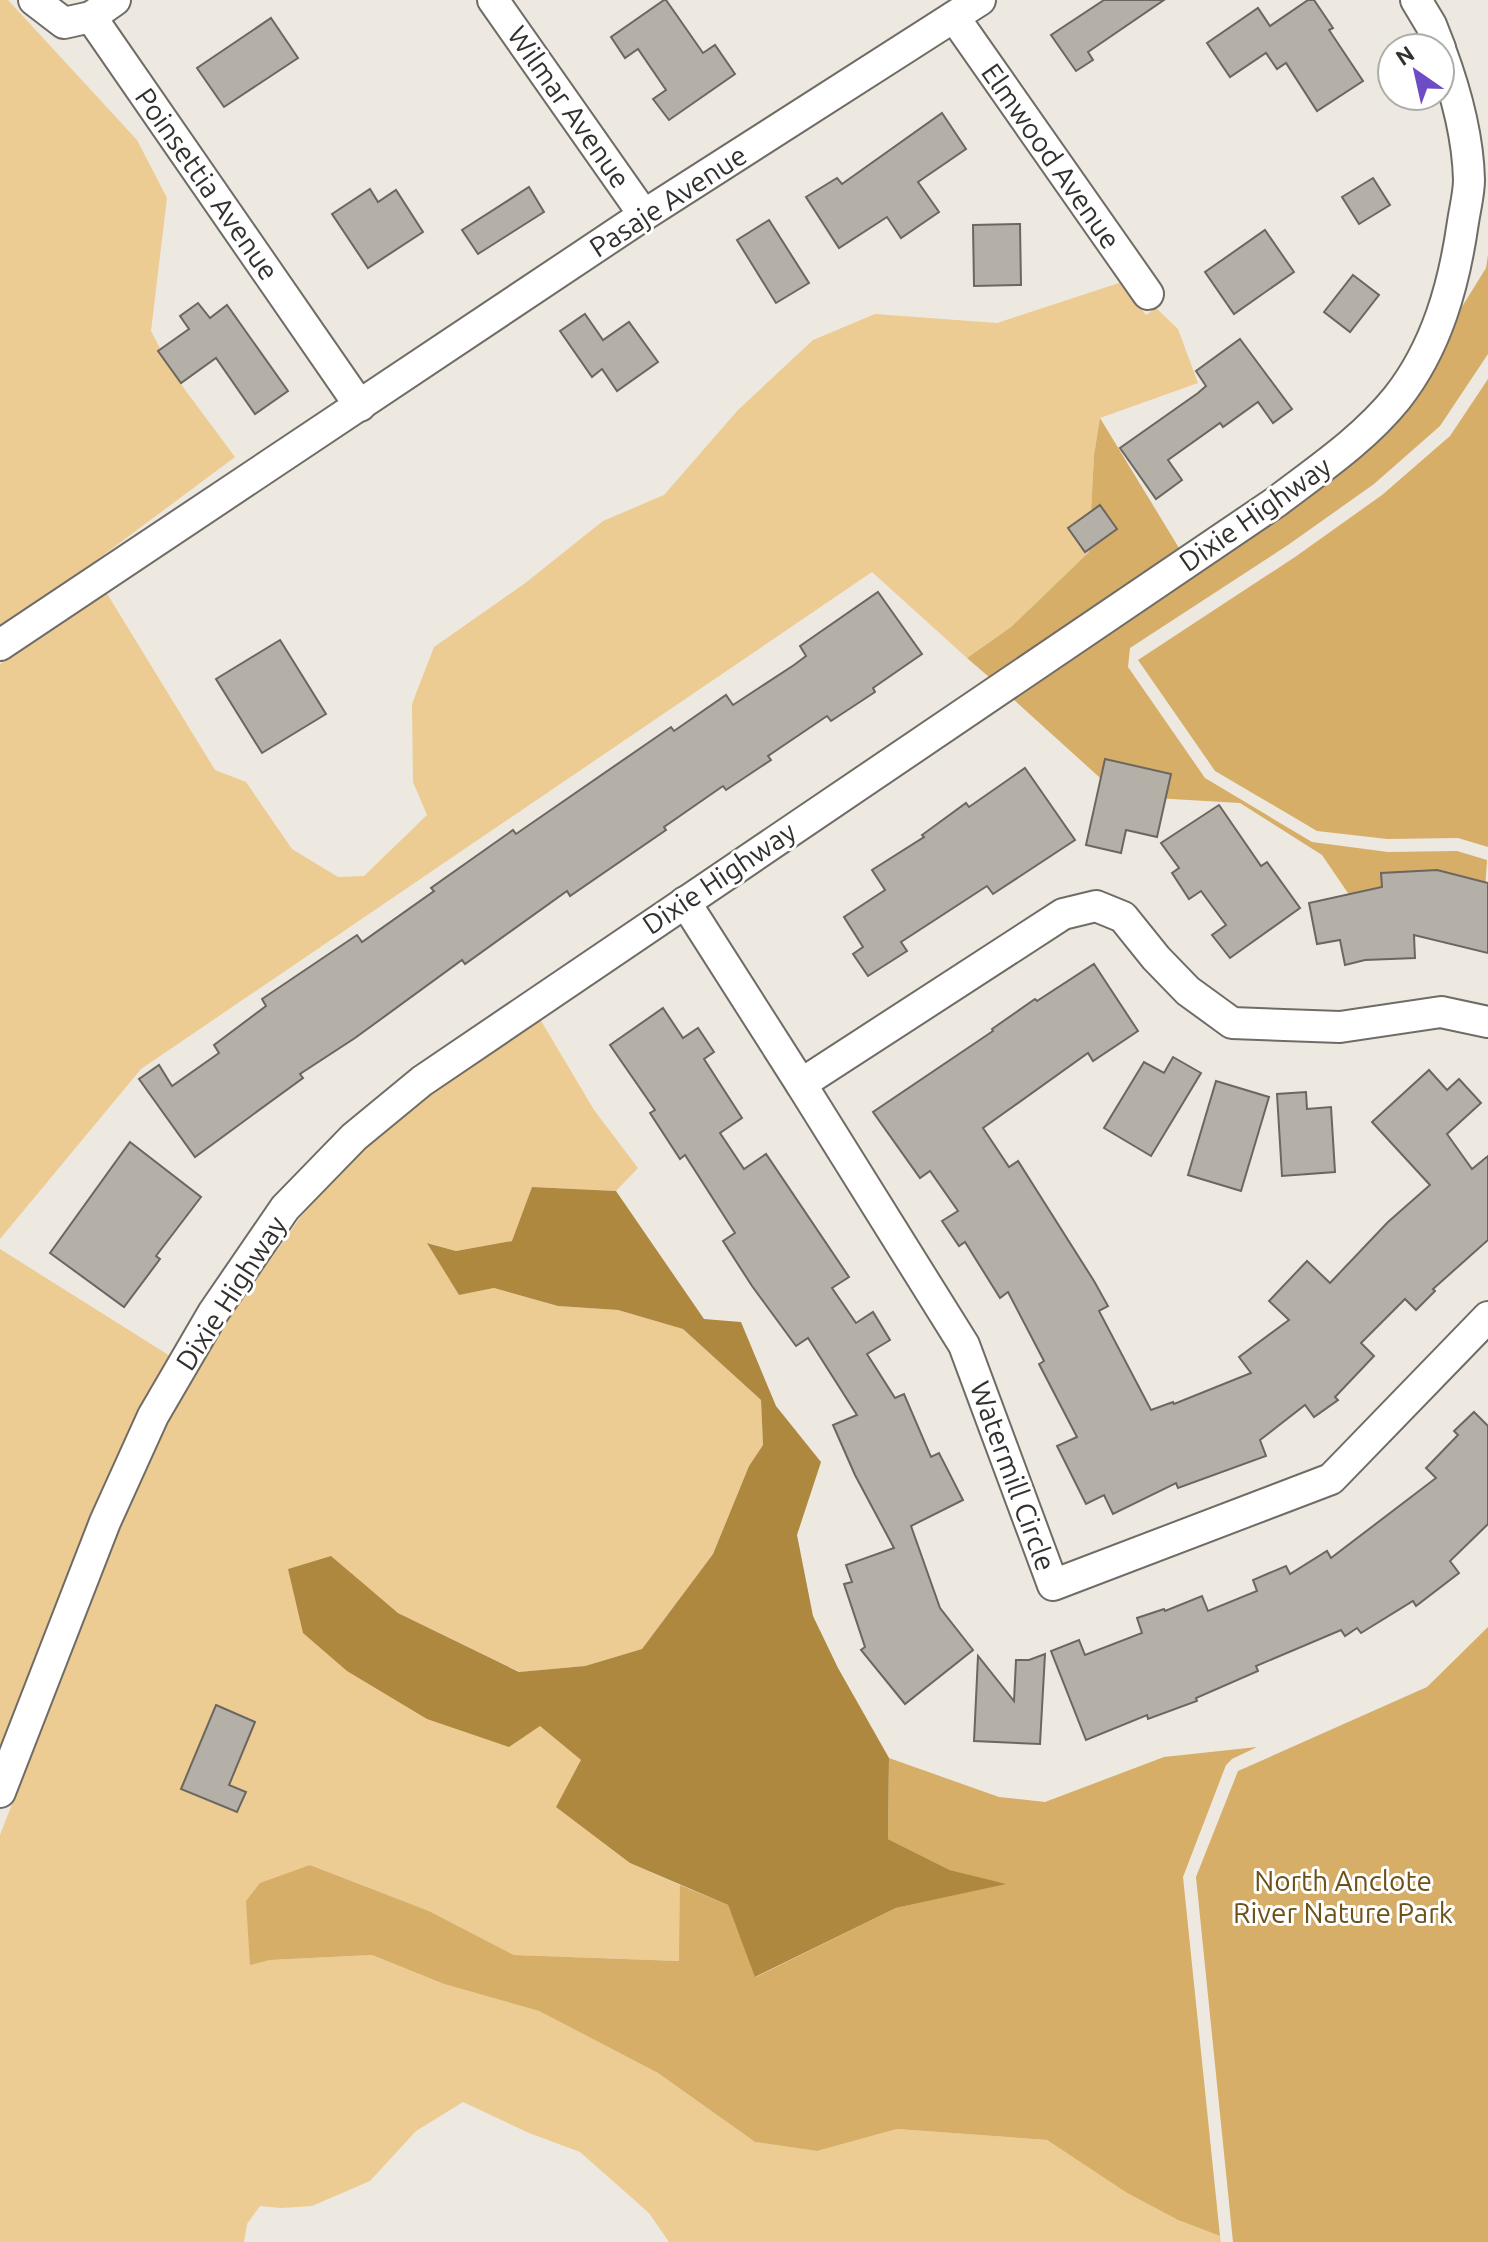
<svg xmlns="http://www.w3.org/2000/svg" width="1488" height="2242" font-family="Ubuntu,sans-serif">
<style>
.green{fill:#eccc92}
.forest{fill:#d6ae67}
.water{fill:#af8840}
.building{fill:#b4b0a8;stroke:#6b6760;stroke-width:2}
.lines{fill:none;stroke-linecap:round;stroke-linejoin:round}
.minor-casing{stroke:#706c65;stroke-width:34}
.minor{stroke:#fff;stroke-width:30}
.labels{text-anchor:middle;stroke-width:6;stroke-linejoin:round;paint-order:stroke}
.street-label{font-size:28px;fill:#33312e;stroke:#fff}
.park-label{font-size:28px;fill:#6c511b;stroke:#fff}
</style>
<rect width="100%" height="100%" fill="#ede9e1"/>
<!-- green -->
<g class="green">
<path d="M 0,0 L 8,0 L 137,140 L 167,198 L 151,331 L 174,375 L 235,457 L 90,565 L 0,626 Z"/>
<path d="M 1122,282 L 1146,315 L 1156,308 L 1178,329 L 1198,383 L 1100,418 L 1094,455 L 1089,552 L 1011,627 L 967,658 L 872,572 L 141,1069 L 0,1239 L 0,664 L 106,592 L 215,770 L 246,782 L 292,849 L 338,877 L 364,876 L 427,815 L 413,782 L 412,704 L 434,647 L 524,584 L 603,521 L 664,495 L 738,410 L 813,340 L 875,314 L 997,323 Z"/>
<path d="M 540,1019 L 594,1110 L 638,1168 L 616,1191 L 532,1187 L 513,1241 L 456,1251 L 429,1243 L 459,1295 L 494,1288 L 558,1306 L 618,1310 L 683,1329 L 761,1400 L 763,1445 L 749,1466 L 713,1554 L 642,1649 L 585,1666 L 520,1672 L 398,1613 L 331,1557 L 288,1569 L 540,1726 L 581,1760 L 630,1863 L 680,1885 L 680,1961 L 514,1955 L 429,1911 L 310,1865 L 250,1964 L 270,1960 L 372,1955 L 444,1984 L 539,2011 L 658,2073 L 755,2142 L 817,2151 L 897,2129 L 1047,2140 L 1127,2193 L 1178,2220 L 1220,2236 L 1221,2242 L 669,2242 L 649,2213 L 580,2152 L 529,2133 L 463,2102 L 416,2131 L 370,2181 L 312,2206 L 281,2208 L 260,2206 L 247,2224 L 244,2242 L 0,2242 L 0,1835 L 119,1530 L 166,1425 L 226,1323 L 302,1215 L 368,1146 L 431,1093 Z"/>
<path d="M 0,1249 L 170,1356 C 99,1480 52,1617 0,1750 Z"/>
</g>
<!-- forest -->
<g class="forest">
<path d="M 1488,255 L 1488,354 L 1440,426 L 1374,484 L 1288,545 L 1130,648 L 1128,667 L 1205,778 L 1312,842 L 1388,852 L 1457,851 L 1487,860 L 1481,951 L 1367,921 L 1322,855 L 1240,803 L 1120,796 L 1013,699 L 1297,507 L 1383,437 L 1410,407 L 1440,359 L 1460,310 L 1486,268 Z"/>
<path d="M 1488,379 L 1488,847 L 1458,838 L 1387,839 L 1317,831 L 1215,771 L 1138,660 L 1295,557 L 1382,495 L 1450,436 Z"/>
<path d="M 1100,418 L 1179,548 L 989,677 L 967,658 L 1011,627 L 1089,552 L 1094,455 Z"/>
<path d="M 1488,1627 L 1488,2242 L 1233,2242 L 1196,1877 L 1238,1771 L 1427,1687 Z"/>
<path d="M 1257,1747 L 1232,1759 L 1226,1765 L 1183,1877 L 1220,2236 L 1178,2220 L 1127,2193 L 1047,2140 L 897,2129 L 817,2151 L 755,2142 L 658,2073 L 539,2011 L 444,1984 L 372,1955 L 270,1960 L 250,1965 L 246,1901 L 260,1883 L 310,1865 L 429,1911 L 514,1955 L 679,1961 L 680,1885 L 728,1905 L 756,1977 L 896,1908 L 1003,1884 L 950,1870 L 888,1839 L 889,1758 L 999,1797 L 1045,1802 L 1164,1757 Z"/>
</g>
<!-- water -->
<path class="water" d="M 532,1187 L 616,1191 L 704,1319 L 741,1322 L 776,1406 L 821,1462 L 797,1535 L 813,1616 L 838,1668 L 889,1758 L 888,1839 L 950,1870 L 1006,1884 L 896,1908 L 755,1977 L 728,1905 L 630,1863 L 556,1807 L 581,1760 L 540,1726 L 509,1747 L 427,1719 L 347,1671 L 303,1633 L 288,1569 L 331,1556 L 398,1613 L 519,1672 L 585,1666 L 642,1649 L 713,1554 L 749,1466 L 763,1445 L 761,1400 L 683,1329 L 618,1310 L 558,1306 L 494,1288 L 459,1295 L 427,1243 L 456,1251 L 512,1241 Z"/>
<!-- building -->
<g class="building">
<path d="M 664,0 L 666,0 L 703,53 L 715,45 L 735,74 L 669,120 L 653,99 L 666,90 L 638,49 L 625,58 L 611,37 Z"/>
<path d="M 1104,0 L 1164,0 L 1088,52 L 1093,60 L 1076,71 L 1051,35 Z"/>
<path d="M 1308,0 L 1314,0 L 1333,28 L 1329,30 L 1363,81 L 1317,111 L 1286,63 L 1277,69 L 1266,53 L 1230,77 L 1207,43 L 1258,8 L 1270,26 Z"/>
<path d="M 271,18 L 298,58 L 224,107 L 197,68 Z"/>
<path d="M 942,113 L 966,149 L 918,182 L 939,212 L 901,238 L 887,217 L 839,248 L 806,197 L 837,178 L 842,184 Z"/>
<path d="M 1373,178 L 1390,205 L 1359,224 L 1342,197 Z"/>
<path d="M 529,187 L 544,212 L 478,254 L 462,230 Z"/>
<path d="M 370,189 L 378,202 L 396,190 L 423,232 L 368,268 L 332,214 Z"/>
<path d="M 769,220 L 809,283 L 776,303 L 737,240 Z"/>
<path d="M 1020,224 L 1021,285 L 974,286 L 973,225 Z"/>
<path d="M 1265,230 L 1294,272 L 1234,314 L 1205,272 Z"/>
<path d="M 1353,275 L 1379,295 L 1350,332 L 1324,312 Z"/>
<path d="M 198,303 L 210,318 L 227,305 L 288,391 L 255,414 L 216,358 L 181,383 L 158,351 L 189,329 L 180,316 Z"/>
<path d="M 585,314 L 603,340 L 629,322 L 658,362 L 617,391 L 602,369 L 592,377 L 560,331 Z"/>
<path d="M 1240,339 L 1292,409 L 1273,423 L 1258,402 L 1223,427 L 1220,423 L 1168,460 L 1182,480 L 1156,499 L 1120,448 L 1198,393 L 1206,386 L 1196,371 Z"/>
<path d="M 1100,505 L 1117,529 L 1085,552 L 1068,528 Z"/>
<path d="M 878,592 L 922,654 L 873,688 L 875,692 L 831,721 L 827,716 L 768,756 L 771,760 L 726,790 L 723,786 L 664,827 L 666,830 L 570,896 L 567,891 L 465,964 L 462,960 L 355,1038 L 300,1074 L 303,1078 L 195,1157 L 139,1079 L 159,1065 L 172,1086 L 219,1053 L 214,1045 L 266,1006 L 262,999 L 357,935 L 362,942 L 434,891 L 431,888 L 513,830 L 516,834 L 671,727 L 674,731 L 726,695 L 733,705 L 794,665 L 806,656 L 800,646 Z"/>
<path d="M 280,640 L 326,714 L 262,753 L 216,679 Z"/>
<path d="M 1105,759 L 1171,774 L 1157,837 L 1126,830 L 1121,853 L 1086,845 Z"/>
<path d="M 1025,768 L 1075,840 L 993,894 L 987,886 L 901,942 L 907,951 L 868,976 L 853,954 L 863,947 L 844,917 L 885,890 L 872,870 L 924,837 L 922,835 L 966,803 L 969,807 Z"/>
<path d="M 1219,805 L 1261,866 L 1267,862 L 1300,908 L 1230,958 L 1212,935 L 1226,925 L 1201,891 L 1189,899 L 1172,873 L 1179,868 L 1161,843 Z"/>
<path d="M 1437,870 L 1488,883 L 1488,953 L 1414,935 L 1415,958 L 1365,960 L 1345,965 L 1340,940 L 1317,944 L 1309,903 L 1382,887 L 1381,873 Z"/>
<path d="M 1094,964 L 1138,1031 L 1093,1061 L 1088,1053 L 983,1128 L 1009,1167 L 1018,1161 L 1094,1281 L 1108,1306 L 1099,1311 L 1151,1410 L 1173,1402 L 1174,1404 L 1251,1373 L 1239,1357 L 1289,1320 L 1269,1301 L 1307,1261 L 1330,1283 L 1388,1222 L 1430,1185 L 1372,1122 L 1429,1070 L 1447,1090 L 1459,1079 L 1481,1103 L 1447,1134 L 1472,1169 L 1488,1156 L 1488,1240 L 1433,1289 L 1435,1291 L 1416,1310 L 1405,1299 L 1361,1343 L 1374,1356 L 1335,1397 L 1338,1400 L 1314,1417 L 1305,1405 L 1260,1440 L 1266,1456 L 1178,1488 L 1176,1483 L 1113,1514 L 1104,1495 L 1086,1504 L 1057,1446 L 1077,1437 L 1039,1364 L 1044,1361 L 1008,1292 L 1000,1298 L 965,1242 L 959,1246 L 942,1221 L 958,1211 L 930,1171 L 920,1178 L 873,1112 L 993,1031 L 992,1029 L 1035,999 L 1037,1001 Z"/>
<path d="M 663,1008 L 683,1038 L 698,1028 L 714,1052 L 704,1059 L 742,1118 L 720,1133 L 744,1169 L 766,1154 L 849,1277 L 832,1288 L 856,1323 L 873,1312 L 890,1340 L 867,1354 L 895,1398 L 904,1394 L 931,1457 L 939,1453 L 963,1500 L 911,1526 L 940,1608 L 973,1650 L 905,1704 L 861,1650 L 865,1647 L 844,1584 L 852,1582 L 846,1565 L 894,1548 L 855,1475 L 833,1425 L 857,1415 L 808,1338 L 796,1346 L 752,1286 L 723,1241 L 735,1233 L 685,1155 L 680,1159 L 650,1113 L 655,1110 L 610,1045 Z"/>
<path d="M 1173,1057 L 1201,1073 L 1151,1156 L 1104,1128 L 1144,1062 L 1164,1073 Z"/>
<path d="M 1216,1081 L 1269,1097 L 1241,1191 L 1188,1175 Z"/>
<path d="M 1306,1092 L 1307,1109 L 1331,1107 L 1335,1172 L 1282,1176 L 1277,1094 Z"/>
<path d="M 130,1142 L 201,1197 L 156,1256 L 160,1259 L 124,1307 L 50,1253 Z"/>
<path d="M 1474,1412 L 1488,1426 L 1488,1524 L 1450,1561 L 1459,1573 L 1416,1606 L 1413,1601 L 1361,1633 L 1357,1628 L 1345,1636 L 1341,1630 L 1256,1666 L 1258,1671 L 1196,1698 L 1197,1701 L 1148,1719 L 1147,1715 L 1086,1740 L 1051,1651 L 1079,1640 L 1085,1655 L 1142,1633 L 1137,1618 L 1164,1609 L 1165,1611 L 1202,1596 L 1208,1611 L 1257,1591 L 1253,1580 L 1286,1566 L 1290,1574 L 1327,1551 L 1331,1558 L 1436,1478 L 1426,1468 L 1458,1435 L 1454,1431 Z"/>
<path d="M 1045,1654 L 1040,1744 L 974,1741 L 978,1656 L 1014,1701 L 1016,1660 L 1029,1660 Z"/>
<path d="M 216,1705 L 255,1722 L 229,1785 L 246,1792 L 237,1812 L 181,1789 Z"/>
</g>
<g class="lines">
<!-- minor casing -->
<g class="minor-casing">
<g id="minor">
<path d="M 34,0 L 64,23 L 91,17 L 360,406"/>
<path d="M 493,0 L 644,215"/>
<path d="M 1416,0 L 1431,25 L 1440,48"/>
<path d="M 91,17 L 115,0"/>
<path d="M 954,17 L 1148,294"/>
<path d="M 0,645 L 644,215 L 980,0"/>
<path d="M 685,902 L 801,1084"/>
<path d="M 1488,1022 L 1441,1012 L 1340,1027 L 1232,1023 L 1188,991 L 1156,958 L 1123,917 L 1096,906 L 1063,914 L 801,1084 L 964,1345 L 1053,1585 L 1331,1479 L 1488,1317"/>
<path d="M 0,1792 L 105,1522 L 153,1416 L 213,1313 L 285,1208 L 354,1137 L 422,1081 L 1276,502 C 1318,470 1364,439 1397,398 C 1437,347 1454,285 1463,222 C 1465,209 1469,193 1469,180 C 1468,136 1455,89 1440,49"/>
</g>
</g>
<!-- minor -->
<use href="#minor" class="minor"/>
</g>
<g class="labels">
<!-- street labels -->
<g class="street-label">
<text transform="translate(569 107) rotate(55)" y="10">Wilmar Avenue</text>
<text transform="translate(1051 156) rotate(55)" y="10">Elmwood Avenue</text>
<text transform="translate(207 184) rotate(55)" y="10">Poinsettia Avenue</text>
<text transform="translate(668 201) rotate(-33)" y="10">Pasaje Avenue</text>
<text transform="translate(1255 514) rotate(-35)" y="10">Dixie Highway</text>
<text transform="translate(719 878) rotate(-34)" y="10">Dixie Highway</text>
<text transform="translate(231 1293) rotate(-57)" y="10">Dixie Highway</text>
<text transform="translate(1013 1476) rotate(70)" y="10">Watermill Circle</text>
</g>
<!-- park labels -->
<g class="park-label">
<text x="1343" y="1891">North Anclote<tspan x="1343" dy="32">River Nature Park</tspan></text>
</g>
</g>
<!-- north arrow -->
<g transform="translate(1416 72) rotate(326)"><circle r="38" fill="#ffffff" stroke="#adadab" stroke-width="2"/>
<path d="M0-6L14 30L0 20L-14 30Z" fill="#6d4cc5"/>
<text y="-12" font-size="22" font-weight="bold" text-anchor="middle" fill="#33312e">N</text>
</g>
</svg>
